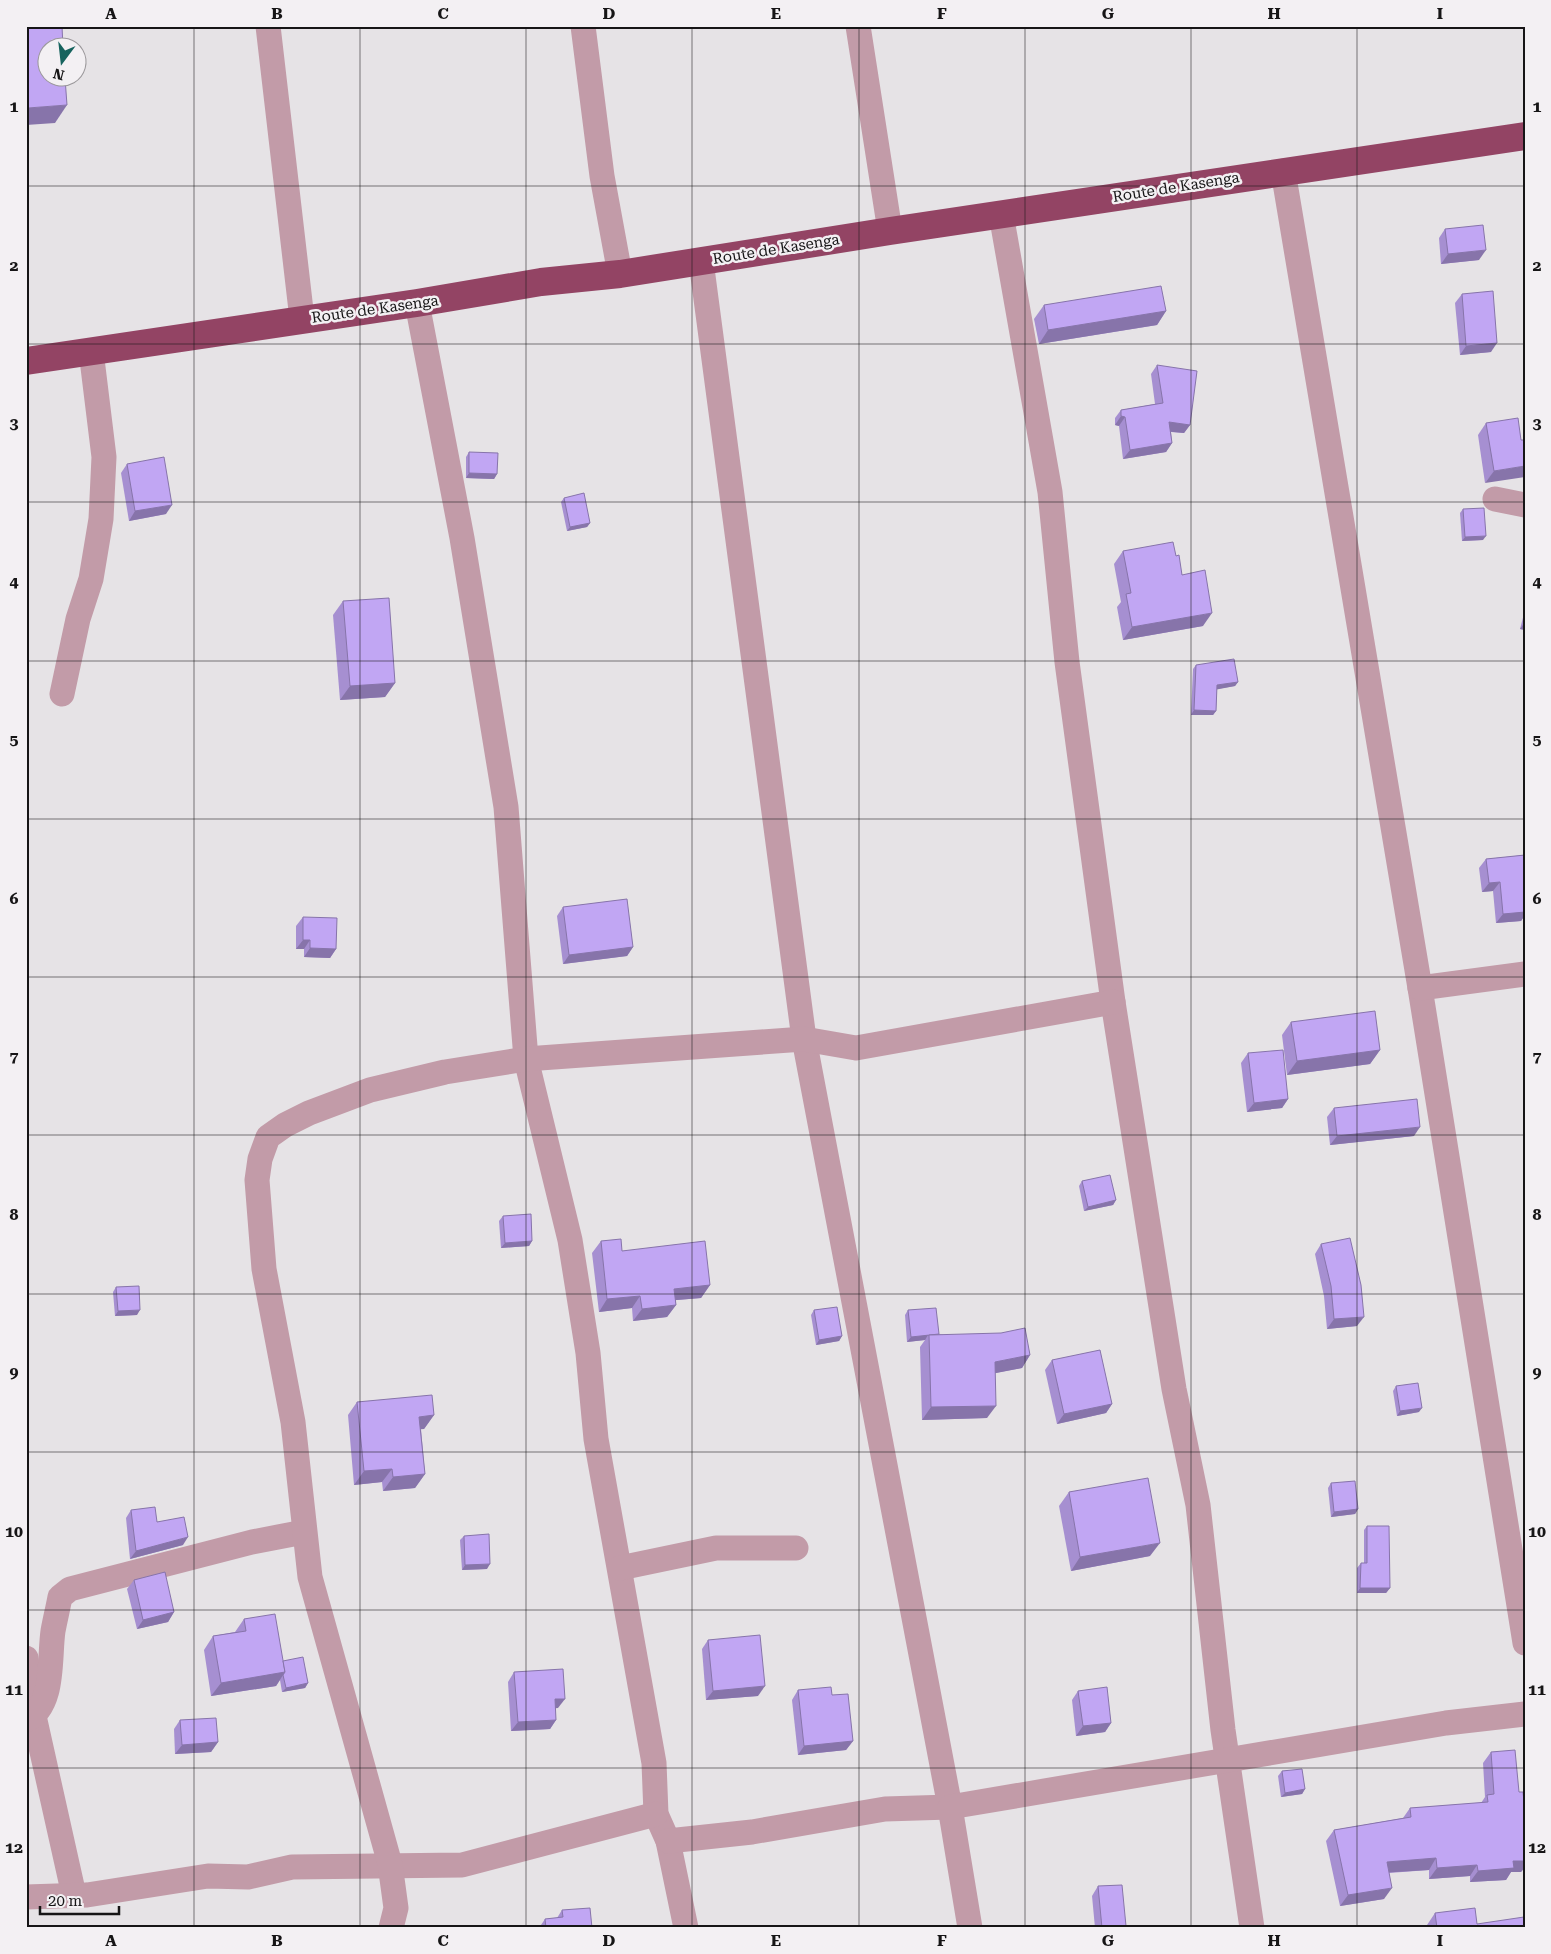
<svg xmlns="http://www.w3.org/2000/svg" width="1551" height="1954" font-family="'Roboto Serif',serif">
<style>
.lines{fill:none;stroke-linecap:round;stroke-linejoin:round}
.minor{stroke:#c29ba8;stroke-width:25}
.highway{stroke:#934464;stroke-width:28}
.wall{fill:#a68fd1}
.shaded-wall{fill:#8774aa}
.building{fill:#c1a6f3;stroke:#8774aa}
.grid{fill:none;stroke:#161516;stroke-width:1;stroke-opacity:0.55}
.labels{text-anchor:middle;stroke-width:5;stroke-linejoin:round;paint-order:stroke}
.street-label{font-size:15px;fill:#161516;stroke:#f3f0f3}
.neatline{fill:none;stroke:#161516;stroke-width:2}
.grid-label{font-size:16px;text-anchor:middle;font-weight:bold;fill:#161516}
</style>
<rect width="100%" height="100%" fill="#e6e3e6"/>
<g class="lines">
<!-- minor -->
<g class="minor">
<path d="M 268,26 L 302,319"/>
<path d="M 583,26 L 602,176 L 620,274"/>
<path d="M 858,26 L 890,231"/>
<path d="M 1283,171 L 1420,988 L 1525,1643"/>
<path d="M 1001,214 L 1050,492 L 1067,662 L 1113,1002 L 1174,1389 L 1198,1505 L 1223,1730 L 1252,1928"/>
<path d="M 417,303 L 462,538 L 506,807 L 526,1059 L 570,1240 L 588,1353 L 596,1439 L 654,1763 L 656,1814 L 668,1841 L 686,1928"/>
<path d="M 1495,499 L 1525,505"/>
<path d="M 62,694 L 78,619 L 91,579 L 101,519 L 104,457 L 91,351"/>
<path d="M 1420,988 L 1525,974"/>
<path d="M 620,1568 L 716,1548 L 796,1548"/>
<path d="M 26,1658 L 34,1716 L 74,1895"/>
<path d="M 26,1720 C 55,1706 49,1658 53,1631 C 55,1620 58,1608 60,1597 L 70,1589 L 252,1542 L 304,1532"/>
<path d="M 668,1841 L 752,1832 L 885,1809 L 950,1807 L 804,1039 L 701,261"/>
<path d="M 26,1897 L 87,1895 L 208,1876 L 248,1877 L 292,1867 L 462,1865 L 656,1814"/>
<path d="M 391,1928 L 396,1908 L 390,1864 L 310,1577 L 293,1422 L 264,1269 L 257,1180 L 260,1159 L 268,1137 L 285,1125 L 309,1113 L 370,1090 L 445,1072 L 526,1059 L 804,1039 L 856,1048 L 1113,1002"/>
<path d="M 970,1928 L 950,1807 L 1446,1723 L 1525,1714"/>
</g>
<!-- highway -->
<path class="highway" d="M 26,361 L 417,303 L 541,282 L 620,274 L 890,231 L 1525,136"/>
</g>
<!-- wall -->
<g class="wall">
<path d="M 1445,229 L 1479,260 L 1441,264 L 1439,238 Z"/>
<path d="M 1462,294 L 1491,352 L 1460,355 L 1455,303 Z"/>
<path d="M 1044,305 L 1166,311 L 1157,325 L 1039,344 L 1034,319 Z"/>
<path d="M 1157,365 L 1190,425 L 1184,433 L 1171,432 L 1172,443 L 1166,452 L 1123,459 L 1119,426 L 1115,425 L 1115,418 L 1121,410 L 1155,404 L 1151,374 Z"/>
<path d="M 1486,423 L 1521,440 L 1485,483 L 1478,435 Z"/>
<path d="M 469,452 L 497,474 L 494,479 L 466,478 L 466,457 Z"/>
<path d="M 127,464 L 166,514 L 129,521 L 121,473 Z"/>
<path d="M 564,498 L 590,523 L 587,527 L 567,531 L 561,502 Z"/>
<path d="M 1463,509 L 1483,540 L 1462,541 L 1460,513 Z"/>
<path d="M 1123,551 L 1176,556 L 1182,575 L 1203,626 L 1123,640 L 1117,607 L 1121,602 L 1114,564 Z"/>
<path d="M 343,601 L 395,683 L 385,697 L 340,700 L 333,615 Z"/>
<path d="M 1525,610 L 1525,630 L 1520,629 Z"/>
<path d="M 1196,665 L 1238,682 L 1235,686 L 1217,689 L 1216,711 L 1213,715 L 1191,715 L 1193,669 Z"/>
<path d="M 1525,855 L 1525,915 L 1521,921 L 1496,923 L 1493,891 L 1482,892 L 1479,868 L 1486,859 Z"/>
<path d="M 563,907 L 633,947 L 627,956 L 563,964 L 557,916 Z"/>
<path d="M 303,917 L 336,949 L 330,958 L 304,957 L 304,949 L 296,949 L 296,926 Z"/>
<path d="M 1291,1022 L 1380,1050 L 1370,1064 L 1287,1075 L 1282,1035 Z"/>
<path d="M 1248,1053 L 1288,1099 L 1282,1108 L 1247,1112 L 1241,1063 Z"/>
<path d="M 1334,1108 L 1414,1136 L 1330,1145 L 1327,1117 Z"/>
<path d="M 1082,1181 L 1116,1200 L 1113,1205 L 1084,1211 L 1079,1186 Z"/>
<path d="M 503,1216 L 532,1241 L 529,1246 L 501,1248 L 499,1221 Z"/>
<path d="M 601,1241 L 622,1251 L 710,1285 L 701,1298 L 676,1300 L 676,1305 L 667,1317 L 633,1321 L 632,1308 L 599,1312 L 592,1253 Z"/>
<path d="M 1321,1244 L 1357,1326 L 1327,1329 L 1324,1296 L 1315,1254 Z"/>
<path d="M 116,1287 L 137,1315 L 115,1316 L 113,1292 Z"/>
<path d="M 814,1310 L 842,1336 L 839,1341 L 816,1345 L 811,1315 Z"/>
<path d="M 908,1310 L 939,1334 L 1030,1355 L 1022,1368 L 995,1373 L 987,1418 L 922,1420 L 920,1347 L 925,1340 L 907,1342 L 905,1315 Z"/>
<path d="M 1052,1360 L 1112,1404 L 1106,1413 L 1057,1424 L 1045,1370 Z"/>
<path d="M 1396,1386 L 1419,1412 L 1397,1416 L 1393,1391 Z"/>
<path d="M 357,1402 L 434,1415 L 424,1429 L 421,1429 L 425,1474 L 415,1488 L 383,1491 L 382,1482 L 354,1485 L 348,1415 Z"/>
<path d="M 1331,1483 L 1358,1509 L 1355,1514 L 1331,1517 L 1328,1488 Z"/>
<path d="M 1069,1492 L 1150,1556 L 1071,1571 L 1059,1506 Z"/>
<path d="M 131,1510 L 157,1522 L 183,1545 L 130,1559 L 126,1518 Z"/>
<path d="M 1367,1526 L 1390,1588 L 1386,1593 L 1357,1593 L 1357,1568 L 1361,1563 L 1364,1563 L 1364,1530 Z"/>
<path d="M 464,1536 L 487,1569 L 462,1570 L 460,1540 Z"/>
<path d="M 134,1580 L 174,1612 L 168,1622 L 137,1629 L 127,1589 Z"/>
<path d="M 244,1619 L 283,1661 L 308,1683 L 305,1688 L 282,1692 L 280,1680 L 276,1686 L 211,1696 L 204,1650 L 213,1636 L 235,1632 Z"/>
<path d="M 708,1640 L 758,1696 L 706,1700 L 702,1649 Z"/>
<path d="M 514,1672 L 558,1708 L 555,1708 L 556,1720 L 550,1729 L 511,1731 L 508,1682 Z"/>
<path d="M 798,1690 L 832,1695 L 853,1741 L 846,1750 L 798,1755 L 792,1700 Z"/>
<path d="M 1078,1691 L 1111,1723 L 1105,1732 L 1076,1736 L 1072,1700 Z"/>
<path d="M 180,1720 L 218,1742 L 211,1752 L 175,1754 L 174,1729 Z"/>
<path d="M 1491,1752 L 1519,1792 L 1525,1811 L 1525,1867 L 1521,1872 L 1511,1872 L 1506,1880 L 1470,1882 L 1470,1876 L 1429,1879 L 1429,1870 L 1389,1873 L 1384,1899 L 1340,1906 L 1326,1841 L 1334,1830 L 1403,1818 L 1410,1808 L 1481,1803 L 1485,1797 L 1483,1763 Z"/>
<path d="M 1282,1771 L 1305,1789 L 1302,1794 L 1281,1797 L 1278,1776 Z"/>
<path d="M 1098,1886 L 1126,1926 L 1125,1928 L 1095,1928 L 1092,1896 Z"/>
<path d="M 562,1910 L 592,1928 L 539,1928 L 545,1919 L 557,1918 Z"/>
<path d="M 1435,1913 L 1477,1924 L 1525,1928 L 1425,1928 Z"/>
</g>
<!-- shaded-wall -->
<g class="shaded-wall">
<path d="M 67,105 L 55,123 L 26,125 L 26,110 L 28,108 Z"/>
<path d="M 1486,250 L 1479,260 L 1441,264 L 1448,254 Z"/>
<path d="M 1166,311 L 1157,325 L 1039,344 L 1048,330 Z"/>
<path d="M 1497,343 L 1491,352 L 1460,355 L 1466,346 Z"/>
<path d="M 1121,416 L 1125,417 L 1119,426 L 1115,425 Z"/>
<path d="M 1169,422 L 1190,425 L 1184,433 L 1163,431 Z"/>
<path d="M 1172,443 L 1166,452 L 1123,459 L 1130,450 Z"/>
<path d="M 1525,466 L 1525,477 L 1485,483 L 1494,471 Z"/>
<path d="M 469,473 L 497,474 L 494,479 L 466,478 Z"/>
<path d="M 172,505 L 166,514 L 129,521 L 135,511 Z"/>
<path d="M 590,523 L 587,527 L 567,531 L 570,527 Z"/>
<path d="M 1486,536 L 1483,540 L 1462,541 L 1465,537 Z"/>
<path d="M 1212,613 L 1203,626 L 1123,640 L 1132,627 Z"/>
<path d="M 1525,622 L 1525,630 L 1520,629 Z"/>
<path d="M 1238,682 L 1235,686 L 1214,690 L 1217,685 Z"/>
<path d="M 395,683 L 385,697 L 340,700 L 350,686 Z"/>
<path d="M 1194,710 L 1216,711 L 1213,715 L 1191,715 Z"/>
<path d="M 1500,882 L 1493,891 L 1482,892 L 1489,883 Z"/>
<path d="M 1525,909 L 1525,915 L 1521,921 L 1496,923 L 1503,914 Z"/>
<path d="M 303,940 L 310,940 L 304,949 L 296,949 Z"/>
<path d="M 633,947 L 627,956 L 563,964 L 569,955 Z"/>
<path d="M 310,948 L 336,949 L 330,958 L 304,957 Z"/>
<path d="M 1380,1050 L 1370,1064 L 1287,1075 L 1297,1061 Z"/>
<path d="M 1288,1099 L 1282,1108 L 1247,1112 L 1254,1103 Z"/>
<path d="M 1420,1127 L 1414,1136 L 1330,1145 L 1337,1136 Z"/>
<path d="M 1116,1200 L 1113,1205 L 1084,1211 L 1088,1207 Z"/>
<path d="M 532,1241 L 529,1246 L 501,1248 L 505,1243 Z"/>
<path d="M 710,1285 L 701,1298 L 665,1301 L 674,1289 Z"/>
<path d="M 640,1296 L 632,1308 L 599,1312 L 607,1299 Z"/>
<path d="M 676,1305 L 667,1317 L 633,1321 L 642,1309 Z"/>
<path d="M 140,1310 L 137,1315 L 115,1316 L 118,1311 Z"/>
<path d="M 1364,1317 L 1357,1326 L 1327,1329 L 1334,1319 Z"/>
<path d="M 928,1335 L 925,1340 L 907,1342 L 911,1337 Z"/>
<path d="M 842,1336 L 839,1341 L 816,1345 L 819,1340 Z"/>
<path d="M 1030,1355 L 1022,1368 L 986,1375 L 995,1362 Z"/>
<path d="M 1112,1404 L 1106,1413 L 1057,1424 L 1064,1414 Z"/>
<path d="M 996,1406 L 987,1418 L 922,1420 L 931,1407 Z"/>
<path d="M 1422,1408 L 1419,1412 L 1397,1416 L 1400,1411 Z"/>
<path d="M 434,1415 L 424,1429 L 410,1430 L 419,1417 Z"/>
<path d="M 392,1469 L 382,1482 L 354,1485 L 364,1471 Z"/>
<path d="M 425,1474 L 415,1488 L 383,1491 L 393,1477 Z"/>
<path d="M 1358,1509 L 1355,1514 L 1331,1517 L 1334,1512 Z"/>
<path d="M 188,1537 L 183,1545 L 130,1559 L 136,1551 Z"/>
<path d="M 1160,1543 L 1150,1556 L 1071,1571 L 1080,1557 Z"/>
<path d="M 490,1564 L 487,1569 L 462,1570 L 465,1565 Z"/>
<path d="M 1360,1588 L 1390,1588 L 1386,1593 L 1357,1593 Z"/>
<path d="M 174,1612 L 168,1622 L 137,1629 L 143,1620 Z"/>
<path d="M 285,1672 L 276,1686 L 211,1696 L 221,1683 Z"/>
<path d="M 308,1683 L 305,1688 L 282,1692 L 286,1688 Z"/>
<path d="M 765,1686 L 758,1696 L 706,1700 L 713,1691 Z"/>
<path d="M 555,1699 L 565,1699 L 558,1708 L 548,1709 Z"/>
<path d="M 556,1720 L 550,1729 L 511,1731 L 518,1722 Z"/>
<path d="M 1111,1723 L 1105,1732 L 1076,1736 L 1083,1726 Z"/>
<path d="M 853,1741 L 846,1750 L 798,1755 L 804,1746 Z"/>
<path d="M 218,1742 L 211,1752 L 175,1754 L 182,1745 Z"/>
<path d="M 1305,1789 L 1302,1794 L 1281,1797 L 1285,1793 Z"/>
<path d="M 1436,1858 L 1429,1870 L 1379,1873 L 1387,1862 Z"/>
<path d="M 1513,1861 L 1525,1861 L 1525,1867 L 1521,1872 L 1511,1872 L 1506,1880 L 1470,1882 L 1478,1871 Z"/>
<path d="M 1477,1865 L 1470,1876 L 1429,1879 L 1437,1868 Z"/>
<path d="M 1392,1888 L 1384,1899 L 1340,1906 L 1348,1895 Z"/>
<path d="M 1126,1926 L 1125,1928 L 1102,1928 Z"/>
</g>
<!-- building -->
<g class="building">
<path d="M 26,26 L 62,26 L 63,48 L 48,48 L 48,78 L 65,78 L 67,105 L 28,108 L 26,107 Z"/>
<path d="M 1483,225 L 1486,250 L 1448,254 L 1445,229 Z"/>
<path d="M 1161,286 L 1166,311 L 1048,330 L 1044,305 Z"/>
<path d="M 1493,291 L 1497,343 L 1466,346 L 1462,294 Z"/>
<path d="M 1157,365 L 1197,371 L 1190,425 L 1169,422 L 1172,443 L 1130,450 L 1125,417 L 1121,416 L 1121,410 L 1163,403 Z"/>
<path d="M 1518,418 L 1521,440 L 1525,440 L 1525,466 L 1494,471 L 1486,423 Z"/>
<path d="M 469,452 L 498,453 L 497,474 L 469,473 Z"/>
<path d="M 164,457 L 172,505 L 135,511 L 127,464 Z"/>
<path d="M 584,493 L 590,523 L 570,527 L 564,498 Z"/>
<path d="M 1484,508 L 1486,536 L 1465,537 L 1463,509 Z"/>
<path d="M 1173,542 L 1176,556 L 1179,555 L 1182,575 L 1205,570 L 1212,613 L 1132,627 L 1126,594 L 1131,593 L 1123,551 Z"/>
<path d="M 389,598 L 395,683 L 350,686 L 343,601 Z"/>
<path d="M 1234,659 L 1238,682 L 1217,685 L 1216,711 L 1194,710 L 1196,665 Z"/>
<path d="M 1525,855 L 1525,912 L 1503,914 L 1500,882 L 1489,883 L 1486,859 Z"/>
<path d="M 627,899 L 633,947 L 569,955 L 563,907 Z"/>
<path d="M 303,917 L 337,918 L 336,949 L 310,948 L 310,940 L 303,940 Z"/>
<path d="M 1375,1011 L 1380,1050 L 1297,1061 L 1291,1022 Z"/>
<path d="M 1283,1050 L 1288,1099 L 1254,1103 L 1248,1053 Z"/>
<path d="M 1417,1099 L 1420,1127 L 1337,1136 L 1334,1108 Z"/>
<path d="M 1110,1175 L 1116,1200 L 1088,1207 L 1082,1181 Z"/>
<path d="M 531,1214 L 532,1241 L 505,1243 L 503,1216 Z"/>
<path d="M 1350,1238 L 1361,1285 L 1364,1317 L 1334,1319 L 1331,1286 L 1321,1244 Z"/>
<path d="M 621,1239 L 622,1251 L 705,1241 L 710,1285 L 674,1289 L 676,1305 L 642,1309 L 640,1296 L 607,1299 L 601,1241 Z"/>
<path d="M 139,1286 L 140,1310 L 118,1311 L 116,1287 Z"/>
<path d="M 837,1307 L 842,1336 L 819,1340 L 814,1310 Z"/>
<path d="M 936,1308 L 939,1334 L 911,1337 L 908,1310 Z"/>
<path d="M 1025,1328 L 1030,1355 L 995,1362 L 996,1406 L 931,1407 L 929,1335 L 1001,1333 Z"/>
<path d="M 1100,1350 L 1112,1404 L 1064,1414 L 1052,1360 Z"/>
<path d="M 1418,1383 L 1422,1408 L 1400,1411 L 1396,1386 Z"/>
<path d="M 432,1395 L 434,1415 L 419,1417 L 425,1474 L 393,1477 L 392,1469 L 364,1471 L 357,1402 Z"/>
<path d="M 1148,1478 L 1160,1543 L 1080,1557 L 1069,1492 Z"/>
<path d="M 1355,1481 L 1358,1509 L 1334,1512 L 1331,1483 Z"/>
<path d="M 155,1507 L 157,1522 L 184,1517 L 188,1537 L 136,1551 L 131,1510 Z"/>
<path d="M 1367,1526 L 1389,1526 L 1390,1588 L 1360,1588 L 1361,1563 L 1367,1563 Z"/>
<path d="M 489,1534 L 490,1564 L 465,1565 L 464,1536 Z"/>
<path d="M 165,1572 L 174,1612 L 143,1620 L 134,1580 Z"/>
<path d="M 275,1614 L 285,1672 L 221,1683 L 213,1636 L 246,1631 L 244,1619 Z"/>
<path d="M 760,1635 L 765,1686 L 713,1691 L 708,1640 Z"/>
<path d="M 303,1657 L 308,1683 L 286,1688 L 283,1675 L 285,1672 L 283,1661 Z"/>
<path d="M 563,1669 L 565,1699 L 555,1699 L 556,1720 L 518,1722 L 514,1672 Z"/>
<path d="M 831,1687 L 832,1695 L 848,1694 L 853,1741 L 804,1746 L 798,1690 Z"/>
<path d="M 1107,1687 L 1111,1723 L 1083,1726 L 1078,1691 Z"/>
<path d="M 216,1718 L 218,1742 L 182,1745 L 180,1720 Z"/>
<path d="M 1515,1750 L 1519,1792 L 1523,1792 L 1525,1811 L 1525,1861 L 1513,1861 L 1514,1868 L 1478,1871 L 1477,1865 L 1437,1868 L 1436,1858 L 1387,1862 L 1392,1888 L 1348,1895 L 1334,1830 L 1411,1817 L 1410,1808 L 1488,1802 L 1487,1795 L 1494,1794 L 1491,1752 Z"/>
<path d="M 1302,1769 L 1305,1789 L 1285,1793 L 1282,1771 Z"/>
<path d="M 1122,1885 L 1126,1926 L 1102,1928 L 1098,1886 Z"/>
<path d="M 590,1908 L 592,1928 L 546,1928 L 545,1919 L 563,1917 L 562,1910 Z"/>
<path d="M 1475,1908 L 1477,1924 L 1524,1917 L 1525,1928 L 1437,1928 L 1435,1913 Z"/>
</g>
<!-- grid -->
<path class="grid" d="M 194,26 L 194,1928M 360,26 L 360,1928M 526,26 L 526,1928M 692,26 L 692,1928M 859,26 L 859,1928M 1025,26 L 1025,1928M 1191,26 L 1191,1928M 1357,26 L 1357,1928M 26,186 L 1525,186M 26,344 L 1525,344M 26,502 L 1525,502M 26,661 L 1525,661M 26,819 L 1525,819M 26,977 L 1525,977M 26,1135 L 1525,1135M 26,1294 L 1525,1294M 26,1452 L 1525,1452M 26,1610 L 1525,1610M 26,1768 L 1525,1768"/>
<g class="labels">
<!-- street labels -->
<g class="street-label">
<text transform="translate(1176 187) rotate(-9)" y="5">Route de Kasenga</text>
<text transform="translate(776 249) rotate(-9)" y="5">Route de Kasenga</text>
<text transform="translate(375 309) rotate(-8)" y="5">Route de Kasenga</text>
</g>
</g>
<!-- border -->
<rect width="1551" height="1954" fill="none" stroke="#f3f0f3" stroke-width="55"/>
<!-- north arrow -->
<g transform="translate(62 62) rotate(195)"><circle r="24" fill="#f3f0f3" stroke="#9b989b"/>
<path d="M0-4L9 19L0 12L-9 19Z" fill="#16635e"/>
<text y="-8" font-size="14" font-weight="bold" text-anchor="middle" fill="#161516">N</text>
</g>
<!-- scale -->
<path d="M40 1906v8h79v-8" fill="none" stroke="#161516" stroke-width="2.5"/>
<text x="48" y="1906" font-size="15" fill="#161516" stroke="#f3f0f3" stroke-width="4" paint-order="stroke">20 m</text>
<rect x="28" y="28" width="1496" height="1898" class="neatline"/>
<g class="grid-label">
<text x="111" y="19">A</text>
<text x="277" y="19">B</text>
<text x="443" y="19">C</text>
<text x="609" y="19">D</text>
<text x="776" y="19">E</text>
<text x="942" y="19">F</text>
<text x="1108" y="19">G</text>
<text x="1274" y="19">H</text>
<text x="1440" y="19">I</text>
<text x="14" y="112">1</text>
<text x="1537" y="112">1</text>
<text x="14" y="271">2</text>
<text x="1537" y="271">2</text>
<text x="14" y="429">3</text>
<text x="1537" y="429">3</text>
<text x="14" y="587">4</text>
<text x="1537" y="587">4</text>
<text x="14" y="745">5</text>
<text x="1537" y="745">5</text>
<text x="14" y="904">6</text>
<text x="1537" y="904">6</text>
<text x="14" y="1062">7</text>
<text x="1537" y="1062">7</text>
<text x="14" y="1220">8</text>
<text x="1537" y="1220">8</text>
<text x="14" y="1378">9</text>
<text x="1537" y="1378">9</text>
<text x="14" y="1537">10</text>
<text x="1537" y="1537">10</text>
<text x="14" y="1695">11</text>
<text x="1537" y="1695">11</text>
<text x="14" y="1853">12</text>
<text x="1537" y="1853">12</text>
<text x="111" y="1946">A</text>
<text x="277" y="1946">B</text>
<text x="443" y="1946">C</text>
<text x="609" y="1946">D</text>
<text x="776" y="1946">E</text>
<text x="942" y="1946">F</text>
<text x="1108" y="1946">G</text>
<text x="1274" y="1946">H</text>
<text x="1440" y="1946">I</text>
</g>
</svg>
